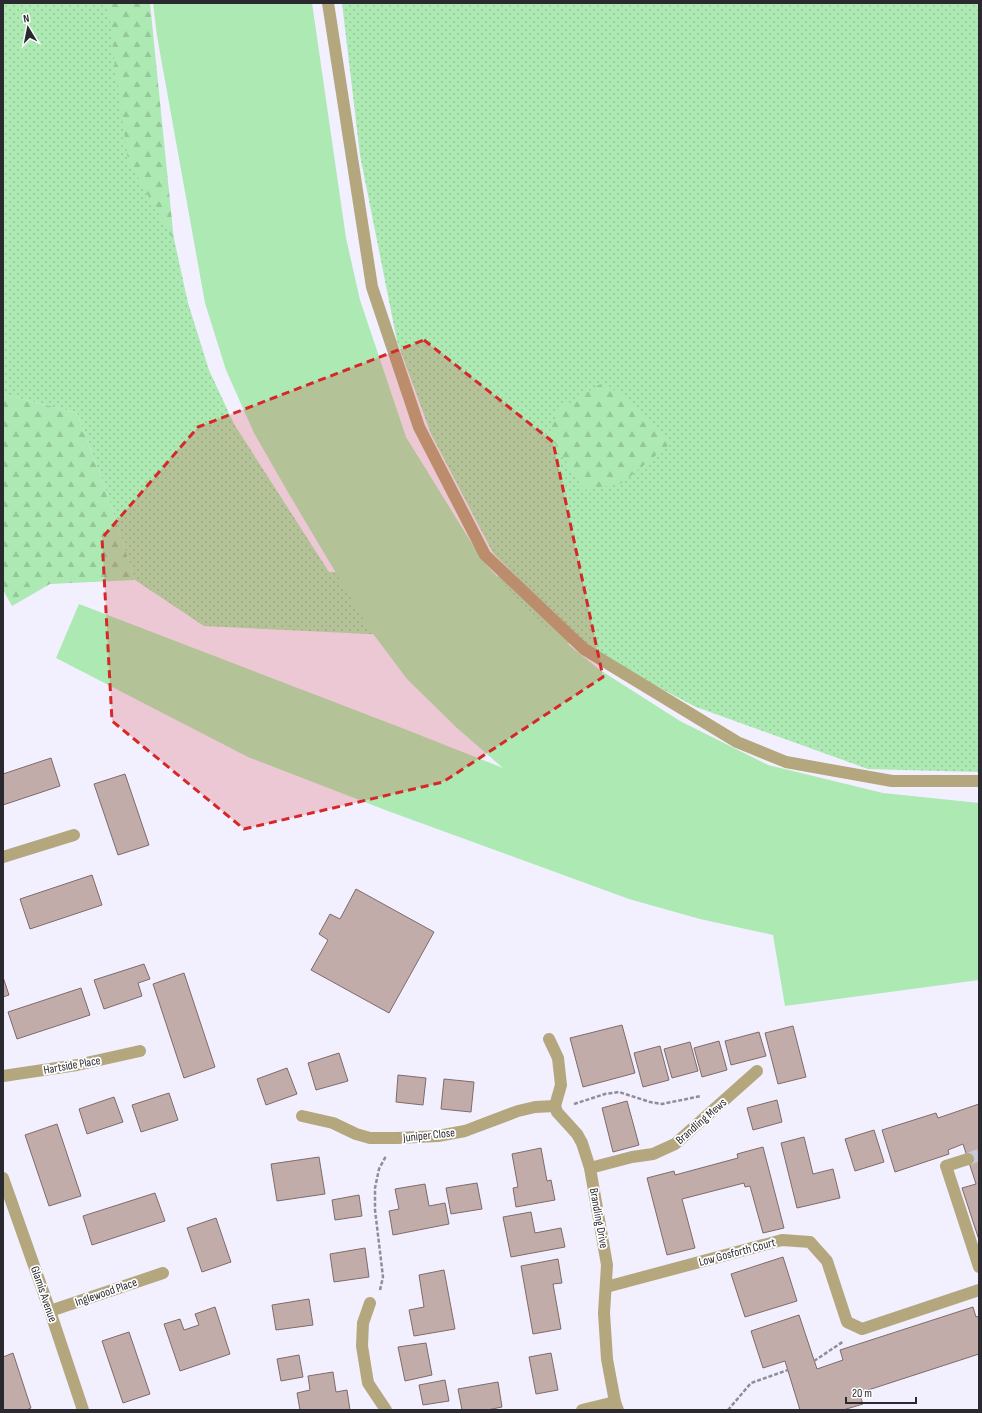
<svg xmlns="http://www.w3.org/2000/svg" width="982" height="1413" font-family="'Sofia Sans Condensed',sans-serif">
<style>
.grass{fill:url(#grass-dots)}
.forest{fill:url(#forest-firs)}
.pitch{fill:#ace9b3}
.building{fill:#c2acaa;stroke:#7f6b69}
.lines{fill:none;stroke-linecap:round;stroke-linejoin:round}
.minor-tunnel{stroke:#cac7d6;stroke-width:12;stroke-dasharray:12 6;stroke-linecap:butt}
.path{stroke:#8f8d99;stroke-width:2.5;stroke-dasharray:4 2;stroke-linecap:butt}
.minor{stroke:#b4a77e;stroke-width:12}
.marked{fill:#d62828;fill-opacity:0.2;stroke:#d62828;stroke-width:3;stroke-dasharray:8 5;stroke-linejoin:round}
.labels{text-anchor:middle;stroke-width:3.5;stroke-linejoin:round;paint-order:stroke}
.street-label{font-size:12px;fill:#2a2930;stroke:#fff}
</style>
<defs>
<pattern id="grass-dots" width="8" height="8" patternUnits="userSpaceOnUse"><rect width="8" height="8" fill="#ace9b3"/><path d="M2 2h.1M6 6h.1" fill="none" stroke="#94c89a" stroke-width="1.8" stroke-linecap="round"/></pattern>
<pattern id="forest-firs" width="22" height="20" patternUnits="userSpaceOnUse"><rect width="22" height="20" fill="#ace9b3"/><path d="M5 1l3.5 6h-7zM16 11l3.5 6h-7z" fill="#94c89a"/></pattern>
</defs>
<rect width="100%" height="100%" fill="#f2efff"/>
<!-- grass -->
<path class="grass" d="M 3,3 L 133,3 L 166,202 L 188,303 L 209,370 L 234,424 L 329,572 L 517,577 L 493,553 L 431,434 L 397,341 L 360,155 L 342,3 L 979,3 L 979,772 L 868,769 L 696,707 L 576,644 L 204,626 L 135,580 L 104,485 L 77,413 L 3,394 Z"/>
<!-- forest -->
<g class="forest">
<path d="M 108,3 L 150,3 L 174,241 L 128,160 L 115,67 Z"/>
<path d="M 604,382 L 641,412 L 671,443 L 622,483 L 584,490 L 549,434 L 558,410 Z"/>
<path d="M 3,394 L 77,413 L 104,485 L 135,580 L 50,584 L 12,606 L 3,590 Z"/>
</g>
<!-- pitch -->
<path class="pitch" d="M 153,3 L 312,3 L 346,238 L 360,300 L 406,437 L 482,560 L 532,615 L 600,670 L 680,721 L 768,765 L 883,793 L 979,803 L 979,980 L 785,1006 L 773,935 L 700,919 L 629,899 L 388,811 L 248,757 L 56,658 L 79,604 L 407,730 L 503,768 L 457,728 L 407,679 L 368,627 L 289,494 L 254,433 L 226,370 L 205,303 L 157,36 Z"/>
<!-- building -->
<g class="building">
<path d="M 51,758 L 60,786 L 3,805 L 3,774 Z"/>
<path d="M 125,774 L 149,845 L 118,855 L 94,784 Z"/>
<path d="M 92,875 L 102,905 L 30,929 L 20,899 Z"/>
<path d="M 356,889 L 434,932 L 389,1013 L 311,970 L 328,940 L 319,934 L 330,914 L 340,919 Z"/>
<path d="M 144,964 L 150,979 L 138,983 L 142,996 L 104,1009 L 94,980 Z"/>
<path d="M 184,973 L 215,1067 L 184,1078 L 153,984 Z"/>
<path d="M 3,977 L 9,995 L 3,997 Z"/>
<path d="M 81,988 L 90,1015 L 17,1039 L 8,1012 Z"/>
<path d="M 622,1025 L 635,1073 L 583,1087 L 570,1038 Z"/>
<path d="M 793,1026 L 806,1077 L 778,1084 L 765,1033 Z"/>
<path d="M 759,1032 L 766,1056 L 731,1065 L 725,1041 Z"/>
<path d="M 719,1041 L 727,1070 L 702,1077 L 694,1048 Z"/>
<path d="M 690,1042 L 698,1071 L 672,1078 L 664,1049 Z"/>
<path d="M 660,1046 L 669,1080 L 643,1087 L 634,1053 Z"/>
<path d="M 339,1053 L 348,1081 L 316,1090 L 308,1063 Z"/>
<path d="M 287,1068 L 297,1094 L 266,1105 L 257,1079 Z"/>
<path d="M 398,1075 L 426,1078 L 423,1105 L 396,1102 Z"/>
<path d="M 444,1079 L 474,1082 L 471,1112 L 441,1109 Z"/>
<path d="M 169,1093 L 178,1120 L 141,1132 L 132,1105 Z"/>
<path d="M 114,1097 L 123,1122 L 87,1134 L 79,1109 Z"/>
<path d="M 777,1100 L 782,1122 L 753,1130 L 747,1108 Z"/>
<path d="M 627,1101 L 639,1145 L 613,1152 L 602,1108 Z"/>
<path d="M 979,1104 L 979,1240 L 962,1188 L 976,1184 L 963,1144 L 948,1150 L 949,1154 L 895,1172 L 882,1130 L 936,1113 L 938,1118 Z"/>
<path d="M 57,1124 L 81,1196 L 49,1206 L 25,1135 Z"/>
<path d="M 874,1130 L 884,1162 L 855,1171 L 845,1139 Z"/>
<path d="M 804,1137 L 813,1174 L 833,1169 L 840,1198 L 797,1208 L 781,1143 Z"/>
<path d="M 763,1147 L 784,1228 L 763,1233 L 750,1186 L 745,1187 L 744,1183 L 682,1199 L 695,1248 L 667,1255 L 647,1178 L 674,1171 L 675,1175 L 738,1158 L 737,1154 Z"/>
<path d="M 541,1148 L 547,1181 L 551,1180 L 555,1200 L 516,1207 L 513,1188 L 518,1187 L 512,1154 Z"/>
<path d="M 319,1157 L 325,1194 L 277,1201 L 271,1164 Z"/>
<path d="M 477,1183 L 482,1209 L 451,1214 L 446,1188 Z"/>
<path d="M 425,1184 L 429,1206 L 445,1203 L 449,1224 L 393,1235 L 389,1211 L 399,1209 L 395,1189 Z"/>
<path d="M 155,1193 L 165,1221 L 92,1245 L 83,1216 Z"/>
<path d="M 359,1195 L 362,1216 L 335,1220 L 332,1200 Z"/>
<path d="M 531,1212 L 535,1233 L 561,1228 L 565,1247 L 511,1257 L 503,1217 Z"/>
<path d="M 216,1218 L 231,1262 L 202,1272 L 187,1228 Z"/>
<path d="M 365,1248 L 369,1277 L 334,1282 L 330,1254 Z"/>
<path d="M 783,1257 L 797,1301 L 745,1317 L 731,1274 Z"/>
<path d="M 558,1259 L 562,1283 L 553,1284 L 561,1329 L 533,1334 L 521,1266 Z"/>
<path d="M 444,1270 L 455,1329 L 414,1336 L 409,1310 L 424,1307 L 419,1275 Z"/>
<path d="M 309,1299 L 313,1325 L 276,1330 L 272,1305 Z"/>
<path d="M 215,1307 L 230,1354 L 180,1371 L 164,1324 L 180,1319 L 184,1330 L 199,1325 L 195,1314 Z"/>
<path d="M 973,1307 L 976,1317 L 979,1316 L 979,1354 L 859,1393 L 863,1404 L 843,1410 L 800,1410 L 785,1361 L 763,1368 L 751,1331 L 799,1315 L 817,1369 L 843,1360 L 840,1350 Z"/>
<path d="M 129,1332 L 150,1394 L 123,1403 L 102,1341 Z"/>
<path d="M 426,1343 L 432,1375 L 405,1381 L 398,1347 Z"/>
<path d="M 13,1353 L 31,1408 L 26,1410 L 3,1410 L 3,1357 Z"/>
<path d="M 551,1353 L 558,1390 L 536,1394 L 529,1357 Z"/>
<path d="M 299,1355 L 303,1377 L 281,1381 L 277,1359 Z"/>
<path d="M 333,1372 L 336,1392 L 347,1390 L 350,1410 L 300,1410 L 297,1393 L 310,1390 L 308,1376 Z"/>
<path d="M 445,1380 L 449,1401 L 423,1405 L 419,1385 Z"/>
<path d="M 498,1382 L 502,1407 L 487,1410 L 462,1410 L 458,1389 Z"/>
</g>
<g class="lines">
<!-- minor-tunnel -->
<path class="minor-tunnel" d="M 968,1159 L 979,1155"/>
<!-- path -->
<g class="path">
<path d="M 574,1104 L 605,1094 L 619,1092 L 650,1102 L 662,1104 L 701,1096"/>
<path d="M 380,1290 L 383,1277 L 375,1210 L 375,1188 L 379,1169 L 386,1156"/>
<path d="M 814,1361 L 844,1341"/>
<path d="M 728,1410 L 751,1383 L 788,1370"/>
</g>
<!-- minor -->
<g class="minor">
<path d="M 328,3 L 372,287 L 419,427 L 485,555 L 584,649 L 737,742 L 786,762 L 892,781 L 979,781"/>
<path d="M 3,857 L 74,835"/>
<path d="M 549,1039 L 558,1058 L 561,1085 L 555,1106 L 557,1112 L 577,1134 L 582,1143 L 590,1168 L 607,1265 L 604,1313 L 607,1359 L 615,1402 L 618,1410"/>
<path d="M 3,1076 L 77,1065 L 140,1051"/>
<path d="M 302,1116 L 333,1123 L 356,1134 L 370,1138 L 397,1138 L 438,1136 L 465,1131 L 518,1111 L 535,1107 L 555,1106"/>
<path d="M 968,1159 L 946,1166 L 979,1267"/>
<path d="M 590,1168 L 632,1157 L 653,1154 L 675,1144 L 757,1071"/>
<path d="M 3,1178 L 50,1311 L 83,1410"/>
<path d="M 606,1287 L 782,1240 L 810,1242 L 827,1261 L 847,1322 L 862,1329 L 979,1290"/>
<path d="M 370,1303 L 363,1323 L 362,1346 L 368,1383 L 386,1410"/>
<path d="M 50,1311 L 163,1273"/>
<path d="M 582,1410 L 615,1402"/>
</g>
</g>
<!-- marked area -->
<path class="marked" d="M 424,340 L 553,442 L 603,677 L 443,782 L 244,829 L 112,721 L 102,538 L 198,427 Z"/>
<g class="labels">
<!-- street labels -->
<g class="street-label">
<text transform="translate(72 1065) rotate(-10)" y="4">Hartside Place</text>
<text transform="translate(701 1121) rotate(-41)" y="4">Brandling Mews</text>
<text transform="translate(429 1135) rotate(-6)" y="4">Juniper Close</text>
<text transform="translate(599 1218) rotate(80)" y="4">Brandling Drive</text>
<text transform="translate(737 1252) rotate(-15)" y="4">Low Gosforth Court</text>
<text transform="translate(106 1292) rotate(-19)" y="4">Inglewood Place</text>
<text transform="translate(44 1294) rotate(71)" y="4">Glamis Avenue</text>
</g>
</g>
<!-- border -->
<rect width="982" height="1413" fill="none" stroke="#2a2930" stroke-width="8"/>
<!-- north arrow -->
<g transform="translate(28 28) rotate(350)" stroke="#ffffff" stroke-width="3" paint-order="stroke">
<path d="M0-3L7 15L0 10L-7 15Z" fill="#2a2930"/>
<text y="-6" font-size="11" font-weight="bold" text-anchor="middle" fill="#2a2930">N</text>
</g>
<!-- scale -->
<path d="M846 1397v6h70v-6" fill="none" stroke="#2a2930" stroke-width="2"/>
<text x="852" y="1397" font-size="12" fill="#2a2930" stroke="#ffffff" stroke-width="3" paint-order="stroke">20 m</text>
</svg>
